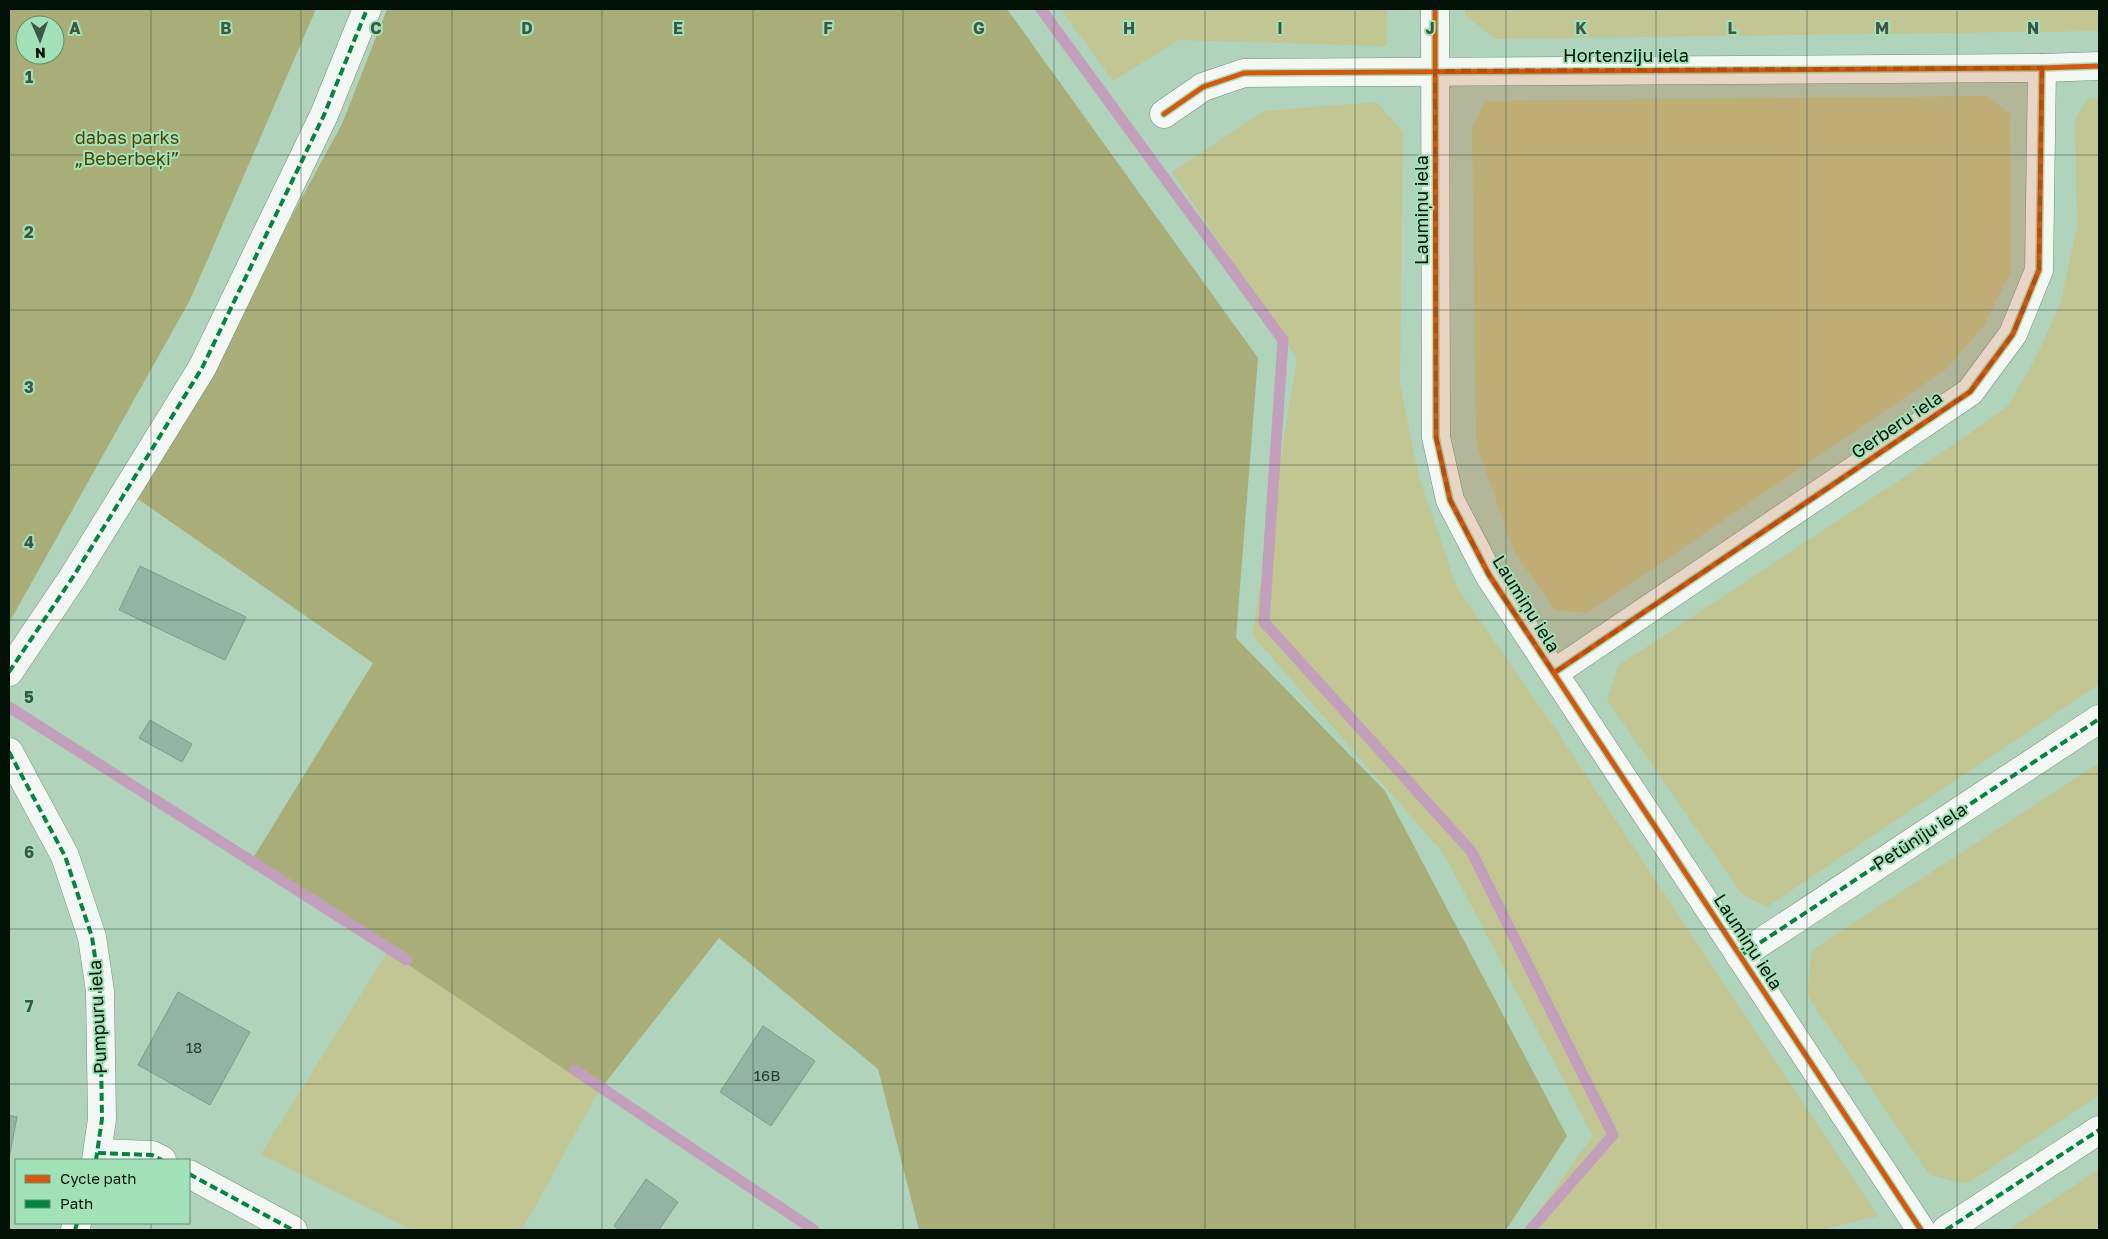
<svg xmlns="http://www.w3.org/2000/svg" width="2108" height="1239" font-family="'Golos Text',sans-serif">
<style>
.green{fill:#c1c692}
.forest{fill:#a9ae79;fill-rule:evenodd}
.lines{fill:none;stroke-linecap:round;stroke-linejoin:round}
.stream{stroke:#c2a0bb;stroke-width:11}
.building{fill:#93b4a5;stroke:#7d9d8f}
.minor-casing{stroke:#75907f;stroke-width:29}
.minor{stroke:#f3f8f5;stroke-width:28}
.quiet{stroke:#00873e;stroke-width:4;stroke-dasharray:8 4;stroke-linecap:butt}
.cycleway-casing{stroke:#a1e2b8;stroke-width:8}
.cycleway{stroke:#dc550c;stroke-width:5}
.marked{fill:#ba4b0b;fill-opacity:0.2;stroke:#ba4b0b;stroke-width:4;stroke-dasharray:10 6;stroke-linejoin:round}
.grid{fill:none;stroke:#3e5645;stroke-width:1;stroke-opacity:0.55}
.labels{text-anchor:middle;stroke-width:4;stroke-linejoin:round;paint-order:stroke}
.number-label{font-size:15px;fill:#253a2d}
.street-label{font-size:18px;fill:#001205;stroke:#a1e2b8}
.park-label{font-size:18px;fill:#504202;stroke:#a1e2b8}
.grid-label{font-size:16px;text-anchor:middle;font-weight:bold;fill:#3e5645;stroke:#a1e2b8;stroke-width:4;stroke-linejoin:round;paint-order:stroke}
</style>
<rect width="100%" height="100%" fill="#b0d3bc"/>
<!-- green -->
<g class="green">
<path d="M 1061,9 L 1387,9 L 1387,46 L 1179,40 L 1113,81 Z"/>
<path d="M 1465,9 L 2099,9 L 2099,31 L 1495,39 L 1465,15 Z"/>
<path d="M 1988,96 L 2010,114 L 2011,271 L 1983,327 L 1945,370 L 1587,613 L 1555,610 L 1513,550 L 1476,442 L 1472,129 L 1485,101 Z"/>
<path d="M 2099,98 L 2099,684 L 1767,907 L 1742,894 L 1607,700 L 1619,665 L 1962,439 L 2009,405 L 2036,357 L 2060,305 L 2077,227 L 2075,119 L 2089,99 Z"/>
<path d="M 1376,102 L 1403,132 L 1400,384 L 1419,477 L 1456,586 L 1558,733 L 1878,1216 L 1820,1230 L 1525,1230 L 1593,1136 L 1444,854 L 1252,635 L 1297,358 L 1172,172 L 1264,111 Z"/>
<path d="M 2099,763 L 2099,1095 L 1967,1184 L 1930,1175 L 1807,995 L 1812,950 Z"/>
<path d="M 388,951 L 598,1092 L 522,1230 L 412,1230 L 261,1154 Z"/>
<path d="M 2099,1169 L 2099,1230 L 2008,1230 Z"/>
</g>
<!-- forest -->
<g class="forest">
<path d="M 9,9 L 316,9 L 190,300 L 9,623 ZM 25,25 L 55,25 L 55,55 L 25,55 Z"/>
<path d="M 387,9 L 1007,9 L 1258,358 L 1236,638 L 1385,791 L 1567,1136 L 1506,1230 L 919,1230 L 878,1069 L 719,938 L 598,1092 L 388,951 L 253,858 L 373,663 L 138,499 L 342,124 Z"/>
</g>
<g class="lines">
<!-- stream -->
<g class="stream">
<path d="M 1041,9 L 1283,340 L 1264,622 L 1471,851 L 1613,1135 L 1530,1230"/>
<path d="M 9,707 L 407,960"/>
<path d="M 575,1070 L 814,1230"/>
</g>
</g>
<!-- building -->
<g class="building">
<path d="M 140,566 L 246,617 L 225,660 L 119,610 Z"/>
<path d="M 150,720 L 192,744 L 182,762 L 139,738 Z"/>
<path d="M 178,992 L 250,1032 L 210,1105 L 138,1065 Z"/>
<path d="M 763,1026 L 815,1061 L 771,1126 L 720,1092 Z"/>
<path d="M 9,1115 L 17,1117 L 9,1159 Z"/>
<path d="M 646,1179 L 678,1202 L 659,1230 L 620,1230 L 614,1226 Z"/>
</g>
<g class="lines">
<!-- minor casing -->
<g class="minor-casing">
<g id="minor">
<path d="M 1435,9 L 1436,437 L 1450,500 L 1489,575 L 1921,1230"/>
<path d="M 1164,114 L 1203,87 L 1244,73 L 2042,68 L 2099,66"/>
<path d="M 9,672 L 73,577 L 202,368 L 324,115 L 367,9"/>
<path d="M 1554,673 L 1970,392 L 2013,334 L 2039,270 L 2042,68"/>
<path d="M 9,752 L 65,856 L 92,937 L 100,991 L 102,1119 L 96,1160"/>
<path d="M 1740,956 L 2099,719"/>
<path d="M 98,1153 L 152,1155 L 162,1160"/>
<path d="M 189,1174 L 293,1230"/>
<path d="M 75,1230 L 77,1223"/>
<path d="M 1946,1230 L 2099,1130"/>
</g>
</g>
<!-- minor -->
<use href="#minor" class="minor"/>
<!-- quiet -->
<g class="quiet">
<path d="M 9,672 L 73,577 L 202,368 L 324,115 L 367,9"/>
<path d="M 9,752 L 65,856 L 92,937 L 100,991 L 102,1119 L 96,1160"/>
<path d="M 1740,956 L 2099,719"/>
<path d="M 98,1153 L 152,1155 L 162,1160"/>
<path d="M 189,1174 L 293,1230"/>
<path d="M 75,1230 L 77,1223"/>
<path d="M 1946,1230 L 2099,1130"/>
</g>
<!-- cycleway casing -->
<g class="cycleway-casing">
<g id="cycleway">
<path d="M 1435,9 L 1436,437 L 1450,500 L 1489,575 L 1921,1230"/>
<path d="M 1164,114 L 1203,87 L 1244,73 L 2042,68 L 2099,66"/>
<path d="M 1554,673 L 1970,392 L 2013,334 L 2039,270 L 2042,68"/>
</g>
</g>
<!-- cycleway -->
<use href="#cycleway" class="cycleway"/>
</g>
<!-- marked area -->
<path class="marked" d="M 2042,68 L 2039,270 L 2013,334 L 1970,392 L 1554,673 L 1489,575 L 1450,500 L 1436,437 L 1435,71 Z"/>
<!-- grid -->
<path class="grid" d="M 151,9 L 151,1160M 301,9 L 301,1230M 452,9 L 452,1230M 602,9 L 602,1230M 753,9 L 753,1230M 903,9 L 903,1230M 1054,9 L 1054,1230M 1205,9 L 1205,1230M 1355,9 L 1355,1230M 1506,9 L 1506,1230M 1656,9 L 1656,1230M 1807,9 L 1807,1230M 1957,9 L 1957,1230M 9,155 L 2099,155M 9,310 L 2099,310M 9,465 L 2099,465M 9,620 L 2099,620M 9,774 L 2099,774M 9,929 L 2099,929M 9,1084 L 2099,1084M 151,1223 L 151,1230"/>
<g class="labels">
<!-- number labels -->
<g class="number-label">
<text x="194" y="1053">18</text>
<text x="767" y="1081">16B</text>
</g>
<!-- street labels -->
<g class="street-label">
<text x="1626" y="62">Hortenziju iela</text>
<text transform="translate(1422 210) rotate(-90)" y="6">Laumiņu iela</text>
<text transform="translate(1897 425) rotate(-34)" y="6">Gerberu iela</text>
<text transform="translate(1526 604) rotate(58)" y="6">Laumiņu iela</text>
<text transform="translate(1920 837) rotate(-33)" y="6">Petūniju iela</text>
<text transform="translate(1748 942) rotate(57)" y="6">Laumiņu iela</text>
<text transform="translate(98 1017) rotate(-93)" y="6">Pumpuru iela</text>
</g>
<!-- park labels -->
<g class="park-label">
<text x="127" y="144">dabas parks<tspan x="127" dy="21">„Beberbeķi”</tspan></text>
</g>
</g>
<g class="grid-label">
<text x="75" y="34">A</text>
<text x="226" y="34">B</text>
<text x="376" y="34">C</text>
<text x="527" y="34">D</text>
<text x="678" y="34">E</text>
<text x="828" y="34">F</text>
<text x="979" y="34">G</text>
<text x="1129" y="34">H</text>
<text x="1280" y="34">I</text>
<text x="1430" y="34">J</text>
<text x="1581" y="34">K</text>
<text x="1732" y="34">L</text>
<text x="1882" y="34">M</text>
<text x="2033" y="34">N</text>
<text x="29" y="83">1</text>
<text x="29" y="238">2</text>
<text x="29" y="393">3</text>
<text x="29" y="548">4</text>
<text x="29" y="703">5</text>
<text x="29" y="858">6</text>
<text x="29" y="1012">7</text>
</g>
<!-- border -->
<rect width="2108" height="1239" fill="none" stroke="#001205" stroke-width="20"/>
<!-- legend -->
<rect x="15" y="1159" width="175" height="65" fill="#a1e2b8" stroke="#618f70"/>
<rect x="25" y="1175" width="25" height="8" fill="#dc550c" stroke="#618f70"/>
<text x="60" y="1184" font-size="15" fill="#001205">Cycle path</text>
<rect x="25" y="1200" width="25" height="8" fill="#00873e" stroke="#618f70"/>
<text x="60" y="1209" font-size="15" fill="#001205">Path</text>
<!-- north arrow -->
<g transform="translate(40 40) rotate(178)"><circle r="24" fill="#a1e2b8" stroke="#618f70"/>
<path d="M0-4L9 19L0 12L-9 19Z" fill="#3e5645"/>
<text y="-8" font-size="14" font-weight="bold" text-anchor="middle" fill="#001205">N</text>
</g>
</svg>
